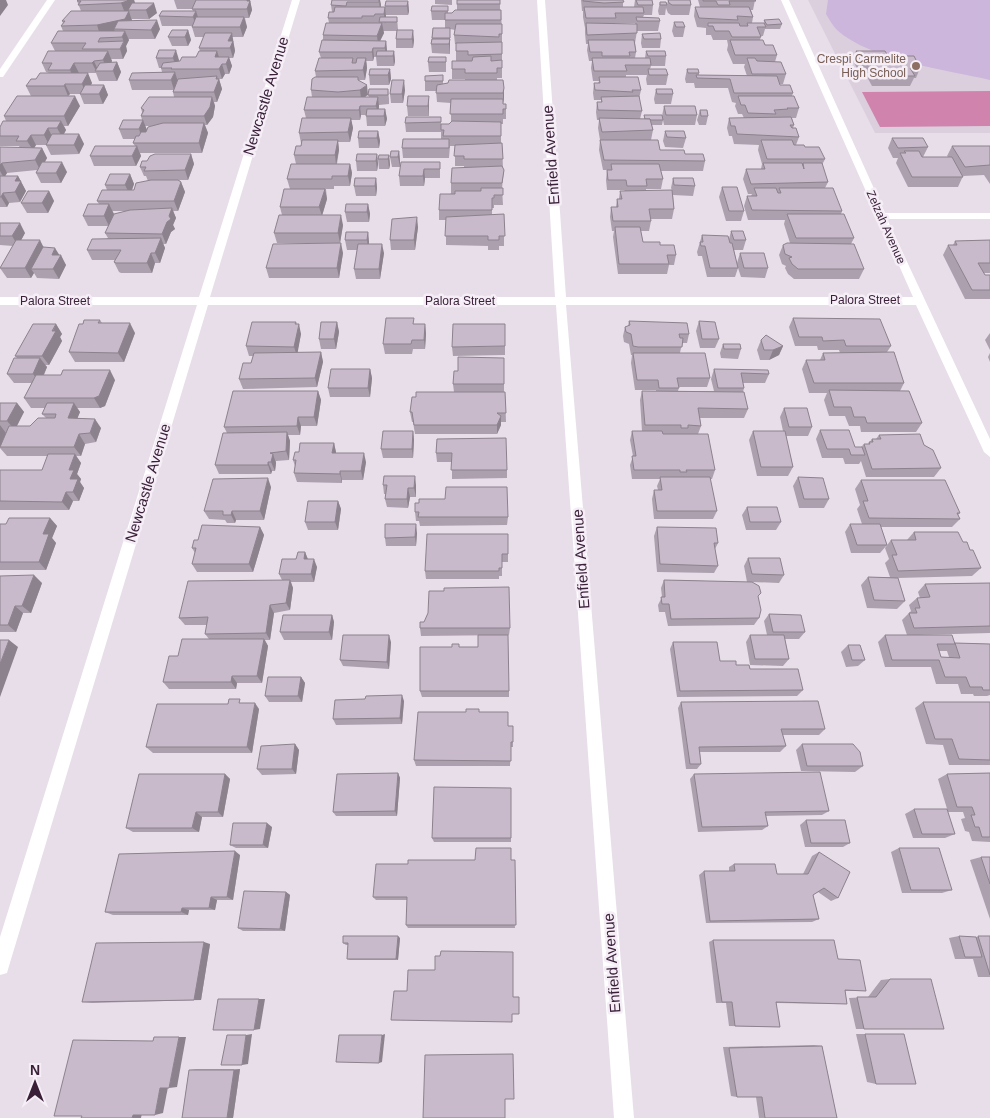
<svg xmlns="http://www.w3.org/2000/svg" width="990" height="1118" font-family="Arial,sans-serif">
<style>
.built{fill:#dbcfdd}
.green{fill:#ccb6dc}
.water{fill:#d084ad}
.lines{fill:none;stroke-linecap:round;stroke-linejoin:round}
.minor{fill:#fff;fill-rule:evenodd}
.wall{fill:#aca0ae;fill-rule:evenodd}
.shaded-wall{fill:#8c828d}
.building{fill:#c8baca;stroke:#8c828d}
.education-dot{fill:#8d6e63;stroke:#f5eef6;stroke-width:2}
.labels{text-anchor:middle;stroke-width:5;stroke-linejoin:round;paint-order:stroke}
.far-education-label{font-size:12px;fill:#785e54;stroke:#f5eef6;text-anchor:end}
.far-street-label{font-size:12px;fill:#391f38;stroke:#f5eef6}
.street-label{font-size:15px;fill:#391f38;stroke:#f5eef6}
</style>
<rect width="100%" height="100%" fill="#e8deea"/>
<!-- built -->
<path class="built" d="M 808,0 L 990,0 L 990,133 L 875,133 Z"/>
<!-- green -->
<path class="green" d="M 828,0 L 990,0 L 990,80 C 947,70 870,60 837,30 C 833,26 829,19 826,14 Z"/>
<!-- water -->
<path class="water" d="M 990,91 L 990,126 L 880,127 L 862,92 Z"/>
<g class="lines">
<!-- minor -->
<g class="minor">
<path d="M 47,0 L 55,0 L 3,77 L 0,77 L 0,69 Z"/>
<path d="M 292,0 L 300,0 L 210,297 L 555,297 L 537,0 L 545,0 L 566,297 L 913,297 L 781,0 L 789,0 L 885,213 L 990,213 L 990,219 L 887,219 L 990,439 L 990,457 L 984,452 L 916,305 L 566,305 L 634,1118 L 614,1118 L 556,305 L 208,305 L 9,966 L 7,973 L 0,975 L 0,937 L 197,305 L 0,305 L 0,297 L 199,297 Z"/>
</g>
</g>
<!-- wall -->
<g class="wall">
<path d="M 78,0 L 134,0 L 135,3 L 157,13 L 149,19 L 132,19 L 132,21 L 160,29 L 155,39 L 128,39 L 129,40 L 126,46 L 127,51 L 123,59 L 111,59 L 112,61 L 111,63 L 117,62 L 121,72 L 117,81 L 99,81 L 96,73 L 78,73 L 92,83 L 91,85 L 104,85 L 108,95 L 103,104 L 84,104 L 80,94 L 70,94 L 68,96 L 31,96 L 26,86 L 36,79 L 49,73 L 46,72 L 42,63 L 55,51 L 51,43 L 63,31 L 61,26 L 63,23 L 62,21 L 81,11 L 77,1 Z"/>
<path d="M 174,0 L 250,0 L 252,10 L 249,18 L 245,18 L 247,27 L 243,37 L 232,37 L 235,51 L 233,58 L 229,58 L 232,66 L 229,74 L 225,74 L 222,79 L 218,79 L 219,79 L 222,89 L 217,102 L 214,102 L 215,106 L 213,117 L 207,125 L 205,125 L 208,133 L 202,153 L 140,153 L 141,156 L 136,166 L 94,166 L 90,156 L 135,146 L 133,143 L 135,139 L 123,139 L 119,129 L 142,120 L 141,116 L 142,112 L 141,108 L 174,97 L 173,92 L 174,90 L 132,90 L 129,80 L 162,72 L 161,68 L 159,68 L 156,58 L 159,50 L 179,60 L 179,61 L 196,57 L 200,51 L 199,48 L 204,37 L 195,37 L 192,27 L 192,26 L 162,26 L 159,16 L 193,11 L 192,9 L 177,9 ZM 145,126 L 154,126 L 146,132 L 145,132 L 147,130 Z"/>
<path d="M 332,0 L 380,0 L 381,7 L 385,7 L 385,6 L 408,1 L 409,11 L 408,15 L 386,15 L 386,17 L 397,17 L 398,30 L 414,40 L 413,48 L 396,48 L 396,39 L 397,31 L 383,31 L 384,33 L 380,41 L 386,41 L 387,51 L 394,51 L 395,61 L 394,66 L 377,66 L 376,57 L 374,57 L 373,61 L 366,61 L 367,68 L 365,80 L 359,80 L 366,97 L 369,97 L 368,95 L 388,89 L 389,99 L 389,104 L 379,105 L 379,109 L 385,109 L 387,119 L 385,126 L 367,126 L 366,115 L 361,115 L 360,120 L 351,120 L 353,128 L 350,142 L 338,142 L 339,150 L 337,164 L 350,164 L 352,173 L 350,186 L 334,186 L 334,189 L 326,189 L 327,199 L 322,215 L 343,225 L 340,243 L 277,243 L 274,233 L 282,215 L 280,207 L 290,189 L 287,179 L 296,164 L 294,155 L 301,146 L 301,143 L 299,133 L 306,118 L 304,110 L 312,97 L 311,90 L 316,77 L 315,71 L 321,58 L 319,52 L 323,40 L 323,35 L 329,23 L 328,18 L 332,12 L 331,5 Z"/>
<path d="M 435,0 L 452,0 L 452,5 L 435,4 Z"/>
<path d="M 457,0 L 500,0 L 500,10 L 501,10 L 502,34 L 502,78 L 497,78 L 497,80 L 503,80 L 504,98 L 503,104 L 506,104 L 506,119 L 503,119 L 503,124 L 501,124 L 501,143 L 502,143 L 503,169 L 504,170 L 502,188 L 503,205 L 494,205 L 494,208 L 492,208 L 492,215 L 504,214 L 504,246 L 499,246 L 499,250 L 488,250 L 488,246 L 446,245 L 446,220 L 439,220 L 439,210 L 451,193 L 451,183 L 464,167 L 464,166 L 455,166 L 455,146 L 450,146 L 449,158 L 403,158 L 402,148 L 441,139 L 441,132 L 406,132 L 405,123 L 441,117 L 441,124 L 449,124 L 451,122 L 451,103 L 437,102 L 436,91 L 425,91 L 425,81 L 443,75 L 443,84 L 465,80 L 465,79 L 452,79 L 452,69 L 456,61 L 456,44 L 455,44 L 454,35 L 455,30 L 450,29 L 450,54 L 432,53 L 431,44 L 433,28 L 445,28 L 445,20 L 432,20 L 431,11 L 448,6 L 448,13 L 452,13 L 457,10 Z"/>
<path d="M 581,0 L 623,0 L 623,7 L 634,7 L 635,0 L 652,0 L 653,5 L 652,15 L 644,15 L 643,17 L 660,21 L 658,31 L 637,31 L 635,43 L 636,52 L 635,58 L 645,58 L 646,51 L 666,56 L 665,66 L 651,66 L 650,69 L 668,75 L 666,85 L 647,85 L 646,79 L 647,75 L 626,75 L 626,77 L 641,90 L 639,99 L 642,111 L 640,119 L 644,119 L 644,115 L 662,116 L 664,106 L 697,115 L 695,125 L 664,125 L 663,120 L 662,125 L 652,125 L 653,130 L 651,140 L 660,150 L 685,154 L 705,161 L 703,171 L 661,171 L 663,179 L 661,189 L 646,189 L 646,191 L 672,190 L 671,188 L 673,178 L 695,186 L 693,196 L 673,195 L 674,209 L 672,219 L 650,219 L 651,221 L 649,231 L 641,231 L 643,242 L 660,245 L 676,255 L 674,265 L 669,265 L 667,274 L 618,274 L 613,237 L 614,231 L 612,231 L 610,217 L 611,207 L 616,207 L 617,199 L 619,199 L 620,191 L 625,191 L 624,190 L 607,190 L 606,180 L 607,170 L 603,170 L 599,150 L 600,140 L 598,128 L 599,120 L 597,120 L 596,112 L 597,102 L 601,102 L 601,100 L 594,100 L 593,93 L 594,83 L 598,83 L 599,81 L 593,81 L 591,68 L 592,61 L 589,61 L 587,50 L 588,44 L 586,44 L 585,33 L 585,28 L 583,17 L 583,11 L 582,11 ZM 615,23 L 635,23 L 635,24 L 615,24 Z"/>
<path d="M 668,0 L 690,0 L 691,5 L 689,15 L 671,15 L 668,13 L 666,8 L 665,15 L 659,15 L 658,11 L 660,2 L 667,5 Z"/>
<path d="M 698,0 L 755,0 L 753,10 L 751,10 L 753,17 L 752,23 L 764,23 L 764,20 L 782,24 L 780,29 L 765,29 L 763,36 L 761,36 L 760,40 L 777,55 L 775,62 L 786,74 L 783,84 L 780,84 L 780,85 L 793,93 L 792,96 L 799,108 L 796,118 L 792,118 L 794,125 L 793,128 L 799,137 L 796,145 L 805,147 L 825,159 L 822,165 L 828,182 L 825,188 L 842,211 L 841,214 L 854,238 L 851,244 L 864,269 L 859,279 L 794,279 L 788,274 L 785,268 L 786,266 L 782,264 L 779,255 L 783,245 L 790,243 L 784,224 L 785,220 L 748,220 L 744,206 L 747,196 L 751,196 L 752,194 L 748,194 L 743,179 L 746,169 L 761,169 L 762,164 L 758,150 L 759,145 L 734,144 L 732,136 L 729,136 L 727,128 L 729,118 L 744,118 L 742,114 L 738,114 L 735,106 L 736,103 L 732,102 L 728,88 L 695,88 L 694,83 L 686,83 L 685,79 L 687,69 L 699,73 L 699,75 L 747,76 L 744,67 L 745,64 L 733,64 L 727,50 L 728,45 L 727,40 L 713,40 L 711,35 L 706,35 L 706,28 L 697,27 L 694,16 L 695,7 L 700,7 Z"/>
<path d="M 674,22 L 685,27 L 683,37 L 674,37 L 672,31 Z"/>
<path d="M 188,30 L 191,40 L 188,46 L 172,46 L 168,37 Z"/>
<path d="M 642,34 L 661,39 L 660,48 L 642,48 L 641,43 Z"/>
<path d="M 856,51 L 888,56 L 920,68 L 916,78 L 914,78 L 910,86 L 872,86 L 866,75 L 860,74 L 853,61 Z"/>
<path d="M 446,57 L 446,72 L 429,72 L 428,62 Z"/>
<path d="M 390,69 L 391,79 L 389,85 L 370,85 L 369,75 Z"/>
<path d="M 656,89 L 673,94 L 671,104 L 655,104 L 654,99 Z"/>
<path d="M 405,90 L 403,103 L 391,103 L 390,94 Z"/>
<path d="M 80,106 L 68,126 L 64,126 L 66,130 L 64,134 L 79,134 L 84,144 L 79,154 L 51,155 L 46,145 L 36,145 L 34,148 L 42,148 L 47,158 L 45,162 L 67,172 L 61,183 L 41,183 L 36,173 L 37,170 L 7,173 L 5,176 L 18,176 L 26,191 L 20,202 L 9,203 L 7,207 L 0,207 L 0,147 L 20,148 L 19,146 L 0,146 L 0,127 L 6,121 L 4,116 Z"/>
<path d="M 407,106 L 429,106 L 429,116 L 408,116 Z"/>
<path d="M 700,110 L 708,116 L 706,125 L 699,125 L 697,120 Z"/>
<path d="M 378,131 L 380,141 L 379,148 L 359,148 L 358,138 Z"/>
<path d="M 665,131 L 686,138 L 683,148 L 665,147 L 663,141 Z"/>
<path d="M 892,138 L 928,147 L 923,157 L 948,157 L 947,156 L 952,146 L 990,146 L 990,184 L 984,175 L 963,176 L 958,187 L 908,187 L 896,163 L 898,158 L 893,158 L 888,148 Z"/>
<path d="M 399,151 L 400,161 L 400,167 L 392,167 L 390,157 Z"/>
<path d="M 191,154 L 194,164 L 188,180 L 179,180 L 181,182 L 185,192 L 178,211 L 173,211 L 176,218 L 173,225 L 175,229 L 171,232 L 166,244 L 163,244 L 165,248 L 160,263 L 155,263 L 152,273 L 121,273 L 119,272 L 114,262 L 115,260 L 92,260 L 87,250 L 108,238 L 105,233 L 109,226 L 88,226 L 83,216 L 99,204 L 97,201 L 107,190 L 105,185 L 130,174 L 134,184 L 132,190 L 134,190 L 148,181 L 146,176 L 144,176 L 140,167 L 147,161 ZM 112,211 L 127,211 L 114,214 Z"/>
<path d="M 377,154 L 378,164 L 377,171 L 357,171 L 356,161 Z"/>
<path d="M 389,155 L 390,165 L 389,169 L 379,169 L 378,159 Z"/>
<path d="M 440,162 L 440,178 L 425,178 L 424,186 L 400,186 L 399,176 Z"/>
<path d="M 376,178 L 377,188 L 376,196 L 356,196 L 354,186 Z"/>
<path d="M 722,187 L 744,211 L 741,221 L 726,221 L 719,197 Z"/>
<path d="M 49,191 L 54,201 L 48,213 L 27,213 L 21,203 Z"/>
<path d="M 368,204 L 370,214 L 369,222 L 347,222 L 345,212 Z"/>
<path d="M 0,223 L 25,233 L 21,240 L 44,247 L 59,255 L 66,265 L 59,279 L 37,278 L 34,273 L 31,278 L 7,278 L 0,268 L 13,246 L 0,245 Z"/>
<path d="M 418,227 L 415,250 L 391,250 L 390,240 Z"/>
<path d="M 731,231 L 746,240 L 743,250 L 734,250 L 737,263 L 740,253 L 768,268 L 765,278 L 741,277 L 738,268 L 735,277 L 707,277 L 702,256 L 698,256 L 697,252 L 702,235 L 729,239 Z"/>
<path d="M 368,232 L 369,244 L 384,253 L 380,279 L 356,279 L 354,269 L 357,250 L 347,250 L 345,240 Z"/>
<path d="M 990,240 L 990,273 L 984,273 L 985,275 L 990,275 L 990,299 L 965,299 L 943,255 L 948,245 L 953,245 L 955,241 Z"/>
<path d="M 343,253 L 339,278 L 269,278 L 266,268 Z"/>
<path d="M 793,318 L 891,346 L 887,352 L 904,383 L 900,391 L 922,423 L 916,432 L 861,432 L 860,426 L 849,426 L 845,416 L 829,416 L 824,400 L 827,393 L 809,393 L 802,369 L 806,360 L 820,360 L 823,353 L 840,353 L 839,350 L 818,350 L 817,346 L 795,346 L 789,327 Z"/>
<path d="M 100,320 L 102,323 L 135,333 L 124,362 L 75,362 L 69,352 L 83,324 Z"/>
<path d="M 629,321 L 689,334 L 687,343 L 682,343 L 680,353 L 710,378 L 707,387 L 679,387 L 678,391 L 714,391 L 711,379 L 714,369 L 769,374 L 765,383 L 743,383 L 744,388 L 743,392 L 748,409 L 744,418 L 700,418 L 701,426 L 698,434 L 715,470 L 712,479 L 710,479 L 717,511 L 713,519 L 654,519 L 652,499 L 654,490 L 658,490 L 657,486 L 660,479 L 632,479 L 630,465 L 633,456 L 630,440 L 632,431 L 642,431 L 640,400 L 642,391 L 656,391 L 656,390 L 635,390 L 631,363 L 632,355 L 631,355 L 629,344 L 624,342 L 623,336 L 625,327 L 628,326 Z"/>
<path d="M 699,321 L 719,339 L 715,348 L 700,348 L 696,331 Z"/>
<path d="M 337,322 L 339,332 L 336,349 L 321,349 L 319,339 Z"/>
<path d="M 56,324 L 62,334 L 60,337 L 62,341 L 49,365 L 45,365 L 47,367 L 44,375 L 115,380 L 105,406 L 100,408 L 77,408 L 80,412 L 77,418 L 101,428 L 96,442 L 85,444 L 81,456 L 76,456 L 81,463 L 77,474 L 81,479 L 80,482 L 84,488 L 79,501 L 73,501 L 69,510 L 0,510 L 0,470 L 42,470 L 48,456 L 7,456 L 0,448 L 0,403 L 17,403 L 24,412 L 16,426 L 30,426 L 46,418 L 42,414 L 45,408 L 31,408 L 24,398 L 32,383 L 14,383 L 7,374 L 17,358 L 15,356 Z"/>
<path d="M 296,324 L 301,334 L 297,353 L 321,352 L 323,362 L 317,387 L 243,389 L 239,379 L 251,363 L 253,356 L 249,356 L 246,346 Z"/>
<path d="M 415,324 L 425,324 L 426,334 L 425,349 L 413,349 L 412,354 L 385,354 L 383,344 Z"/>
<path d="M 990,333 L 990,350 L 985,340 Z"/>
<path d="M 761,340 L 783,346 L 779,355 L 769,360 L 760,360 L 757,350 Z"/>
<path d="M 723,344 L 741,349 L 738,359 L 721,358 L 720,353 Z"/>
<path d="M 505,346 L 505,355 L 453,356 L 452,347 Z"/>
<path d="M 990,353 L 990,362 L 988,357 Z"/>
<path d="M 504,358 L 504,392 L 505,392 L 506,422 L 501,422 L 501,425 L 497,434 L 415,434 L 413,422 L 412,422 L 410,412 L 416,397 L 454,392 L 453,384 L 458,371 Z"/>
<path d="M 370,369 L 372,378 L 370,397 L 330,397 L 328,388 Z"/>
<path d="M 318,391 L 321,400 L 317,426 L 301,426 L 300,435 L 288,435 L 290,441 L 289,460 L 276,461 L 276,463 L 275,471 L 272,471 L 271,474 L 219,474 L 215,465 L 227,433 L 224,427 Z"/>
<path d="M 784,408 L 812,427 L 808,436 L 786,436 L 793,467 L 788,476 L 757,476 L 749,440 L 753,431 L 783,431 L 780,417 Z"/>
<path d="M 820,430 L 855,447 L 861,447 L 864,444 L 868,444 L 872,439 L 876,439 L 879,435 L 924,445 L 941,468 L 934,477 L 866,477 L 861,461 L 859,464 L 845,464 L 843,458 L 822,458 L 816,439 Z"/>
<path d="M 413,431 L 414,440 L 413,458 L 383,458 L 381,449 Z"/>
<path d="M 437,439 L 507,470 L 507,478 L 452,479 L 452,462 L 437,462 L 436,453 Z"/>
<path d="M 334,443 L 336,453 L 366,462 L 363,480 L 342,480 L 342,483 L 297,482 L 294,473 L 295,466 L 293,460 L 299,452 Z"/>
<path d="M 798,477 L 829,499 L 824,508 L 799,508 L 793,486 Z"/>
<path d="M 861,480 L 960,513 L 958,515 L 960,519 L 952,527 L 880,527 L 887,545 L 880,553 L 851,553 L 845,532 L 850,524 L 862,524 L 857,509 L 860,505 L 855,489 Z"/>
<path d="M 383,485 L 416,485 L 416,497 L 410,497 L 408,508 L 387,507 L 385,499 L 386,494 L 384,494 Z"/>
<path d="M 271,487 L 264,520 L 236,520 L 235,523 L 227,523 L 225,520 L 209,519 L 204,511 Z"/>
<path d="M 338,501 L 341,509 L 338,530 L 308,530 L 305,522 Z"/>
<path d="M 747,507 L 781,522 L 776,530 L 746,530 L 742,515 Z"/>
<path d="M 415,512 L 508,517 L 507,525 L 420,526 L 419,521 L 416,521 Z"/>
<path d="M 50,518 L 57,526 L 52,538 L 56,543 L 46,570 L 0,570 L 0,524 L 6,524 Z"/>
<path d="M 260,527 L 264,535 L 253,572 L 197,572 L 192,564 L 195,553 L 192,548 L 198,540 Z"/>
<path d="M 657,527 L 718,543 L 715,549 L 718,566 L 714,573 L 657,572 L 654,536 Z"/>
<path d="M 914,532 L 963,542 L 970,550 L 981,568 L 972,576 L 898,578 L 905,601 L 897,609 L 867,608 L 861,585 L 868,577 L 890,577 L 885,563 L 889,559 L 885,548 L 891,540 L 907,540 Z"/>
<path d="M 417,533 L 416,546 L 386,546 L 385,538 Z"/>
<path d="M 508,534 L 508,562 L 502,562 L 502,576 L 499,576 L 499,579 L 426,579 L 425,571 Z"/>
<path d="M 305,552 L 308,559 L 317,567 L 314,582 L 291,582 L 293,588 L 290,610 L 274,613 L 270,640 L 265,640 L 268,646 L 262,683 L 237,683 L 236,689 L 169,689 L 163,682 L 178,656 L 209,639 L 205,634 L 207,625 L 185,625 L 179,618 L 282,580 L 279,574 Z"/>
<path d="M 748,558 L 784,575 L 779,583 L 752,582 L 758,597 L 759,618 L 754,625 L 668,626 L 665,612 L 659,612 L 658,605 L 662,597 L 661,588 L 664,580 L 747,582 L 744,566 Z"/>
<path d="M 0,576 L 42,583 L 31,613 L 23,613 L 16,632 L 0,632 Z"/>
<path d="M 990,583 L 990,633 L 918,635 L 955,643 L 990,644 L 990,695 L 987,696 L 974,696 L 973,694 L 961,694 L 958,684 L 936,684 L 931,667 L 885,667 L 878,642 L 885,635 L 907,635 L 902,620 L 911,611 L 909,605 L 917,598 L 920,598 L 918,592 L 925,584 ZM 939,651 L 947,651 L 949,657 L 941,657 Z"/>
<path d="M 769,614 L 805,632 L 799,639 L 785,639 L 789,659 L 783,666 L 750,665 L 746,642 L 750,635 L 767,635 L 764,621 Z"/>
<path d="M 332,615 L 334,622 L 332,640 L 284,640 L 280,632 Z"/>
<path d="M 420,628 L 510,628 L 509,635 L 421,636 Z"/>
<path d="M 391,642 L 389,669 L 343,666 L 340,660 Z"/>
<path d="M 673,642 L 720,661 L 750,669 L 803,690 L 797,696 L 677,697 L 670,649 Z"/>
<path d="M 848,645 L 865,660 L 858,666 L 846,667 L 841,652 Z"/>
<path d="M 460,647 L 509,691 L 509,697 L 422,697 L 420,691 Z"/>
<path d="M 301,677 L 305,683 L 302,702 L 269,702 L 265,696 Z"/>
<path d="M 365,699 L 404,701 L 402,724 L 336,725 L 333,719 Z"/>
<path d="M 681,702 L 825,729 L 819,735 L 783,735 L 786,746 L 780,752 L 700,752 L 701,764 L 697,769 L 686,769 L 678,708 Z"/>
<path d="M 923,702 L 990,702 L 990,765 L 949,765 L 943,745 L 926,744 L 915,708 Z"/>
<path d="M 243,703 L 259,709 L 252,753 L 153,753 L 146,747 L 228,704 Z"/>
<path d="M 479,712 L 508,726 L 513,742 L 513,747 L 511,747 L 510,766 L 416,766 L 414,760 Z"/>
<path d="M 295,744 L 299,750 L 296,774 L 262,775 L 257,769 Z"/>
<path d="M 802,744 L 863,766 L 855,772 L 801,771 L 796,750 Z"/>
<path d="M 398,773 L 400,778 L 397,816 L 336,816 L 333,812 Z"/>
<path d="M 990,773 L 990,842 L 972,841 L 969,832 L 965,831 L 961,819 L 965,818 L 963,812 L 948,812 L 938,779 L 947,774 Z"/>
<path d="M 225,774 L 230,779 L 223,817 L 202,817 L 199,832 L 133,832 L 126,828 Z"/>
<path d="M 694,774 L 829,811 L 822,815 L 766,816 L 768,826 L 762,830 L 698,832 L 690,779 Z"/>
<path d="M 914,809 L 955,834 L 945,838 L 913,838 L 905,814 Z"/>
<path d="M 806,820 L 850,843 L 843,847 L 805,847 L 800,825 Z"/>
<path d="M 272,827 L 268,848 L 236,848 L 230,845 Z"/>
<path d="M 432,838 L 511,838 L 511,842 L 434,842 Z"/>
<path d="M 899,848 L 952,890 L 942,893 L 902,893 L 891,852 Z"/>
<path d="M 819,852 L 838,898 L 831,901 L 818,892 L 813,895 L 819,919 L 812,922 L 706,923 L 699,875 L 704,871 L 729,871 L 729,867 L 734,864 L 777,874 L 803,874 L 812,856 Z"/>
<path d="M 240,855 L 233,900 L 217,900 L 215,910 L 189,910 L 188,915 L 113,915 L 105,912 Z"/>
<path d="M 981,857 L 990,857 L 990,919 L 970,860 Z"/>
<path d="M 511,860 L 515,928 L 408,928 L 406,925 L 407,900 L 376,900 L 373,897 L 408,864 Z"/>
<path d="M 286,892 L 290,895 L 285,931 L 243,931 L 238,928 Z"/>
<path d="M 959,936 L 974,937 L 990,936 L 990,977 L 978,977 L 973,959 L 955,959 L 949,938 Z"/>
<path d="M 400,938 L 398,960 L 350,960 L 347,959 L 348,945 L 346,945 L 343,943 Z"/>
<path d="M 713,940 L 838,959 L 866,991 L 845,991 L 847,1004 L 839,1004 L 776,1003 L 780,1027 L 729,1026 L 726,1003 L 716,1003 L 709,942 Z"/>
<path d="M 210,944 L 201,1000 L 92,1003 L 82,1002 Z"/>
<path d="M 890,979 L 944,1029 L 856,1029 L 849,998 L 868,997 L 881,980 Z"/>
<path d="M 856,1034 L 904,1034 L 876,1084 L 867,1082 Z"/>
<path d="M 814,1045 L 822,1046 L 837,1118 L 759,1118 L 756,1097 L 737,1097 L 731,1096 L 723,1047 Z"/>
<path d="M 196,1069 L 240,1069 L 233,1118 L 182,1118 L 189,1070 Z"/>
</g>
<!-- shaded-wall -->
<g class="shaded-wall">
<path d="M 0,0 L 6,0 L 8,5 L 0,16 Z"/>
<path d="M 128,0 L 134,0 L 135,3 L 130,11 L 130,10 L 128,10 L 129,11 L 125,13 L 121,3 Z"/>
<path d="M 247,0 L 250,0 L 252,10 L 249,18 L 247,9 Z"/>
<path d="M 379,0 L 380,0 L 381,5 L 380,11 Z"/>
<path d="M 408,1 L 409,11 L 408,15 L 407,6 Z"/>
<path d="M 154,3 L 157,13 L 149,19 L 146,10 Z"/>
<path d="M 385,7 L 386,17 L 385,24 L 384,14 Z"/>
<path d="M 129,11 L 132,21 L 114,29 L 115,32 L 100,35 L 97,25 Z"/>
<path d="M 196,11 L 199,20 L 196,26 L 193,17 Z"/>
<path d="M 244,17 L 247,27 L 243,37 L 240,27 Z"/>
<path d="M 157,20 L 160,29 L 155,39 L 151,30 Z"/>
<path d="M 382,23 L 384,33 L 378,45 L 377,36 Z"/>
<path d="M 450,28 L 450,54 L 449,44 Z"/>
<path d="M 188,30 L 191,40 L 188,46 L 185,37 Z"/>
<path d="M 413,30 L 414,40 L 413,48 L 412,39 Z"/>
<path d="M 125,31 L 129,40 L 126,46 L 127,51 L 123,59 L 120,49 L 124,42 L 122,37 Z"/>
<path d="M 232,33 L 235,51 L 233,58 L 228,41 Z"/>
<path d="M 386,41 L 387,51 L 386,57 L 385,48 Z"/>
<path d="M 373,48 L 374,57 L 373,61 L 372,52 Z"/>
<path d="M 176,50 L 179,60 L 176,68 L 173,58 Z"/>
<path d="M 108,51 L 112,61 L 107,69 L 103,60 Z"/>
<path d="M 217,51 L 220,60 L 215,57 Z"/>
<path d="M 394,51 L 395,61 L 394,66 L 393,56 Z"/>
<path d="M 229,57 L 232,66 L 229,74 L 226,64 Z"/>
<path d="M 366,58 L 367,68 L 365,80 L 363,70 Z"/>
<path d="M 94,61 L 98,70 L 96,71 L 92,63 Z"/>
<path d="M 117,62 L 121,72 L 117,81 L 113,71 Z"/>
<path d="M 74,63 L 79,73 L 74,80 L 70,70 Z"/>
<path d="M 222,64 L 225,74 L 222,79 L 219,69 Z"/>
<path d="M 390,69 L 391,79 L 389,85 L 388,75 Z"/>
<path d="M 175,72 L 178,82 L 174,90 L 171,80 Z"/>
<path d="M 88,73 L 92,83 L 86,94 L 82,84 Z"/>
<path d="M 217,76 L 218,81 L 219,79 L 222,89 L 217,102 L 214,92 Z"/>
<path d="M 404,80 L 405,90 L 403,103 L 402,94 Z"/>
<path d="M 65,84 L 70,94 L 68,96 L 64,86 Z"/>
<path d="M 104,85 L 108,95 L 103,104 L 99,94 Z"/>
<path d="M 367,85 L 368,95 L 361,99 L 360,90 Z"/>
<path d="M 504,88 L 504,98 L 503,103 L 503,93 Z"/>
<path d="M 75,96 L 80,106 L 68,126 L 64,116 Z"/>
<path d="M 429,96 L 429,116 L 428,106 Z"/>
<path d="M 212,97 L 215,106 L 213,117 L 207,125 L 204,116 Z"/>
<path d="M 378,97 L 379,106 L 378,115 L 376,106 Z"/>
<path d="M 360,106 L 361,115 L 360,120 L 359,110 Z"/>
<path d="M 385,109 L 387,119 L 385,126 L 384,116 Z"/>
<path d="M 351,118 L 353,128 L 350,142 L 348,132 Z"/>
<path d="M 143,120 L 147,130 L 142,139 L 139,129 Z"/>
<path d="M 61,121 L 66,130 L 62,137 L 57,128 Z"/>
<path d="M 204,123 L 208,133 L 202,153 L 199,143 Z"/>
<path d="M 48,128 L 53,138 L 49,145 L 44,135 Z"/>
<path d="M 378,131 L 380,141 L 379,148 L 377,138 Z"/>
<path d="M 79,134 L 84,144 L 79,154 L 74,145 Z"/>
<path d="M 31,135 L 36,145 L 33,150 L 27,141 Z"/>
<path d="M 338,140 L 339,150 L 336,165 L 335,155 Z"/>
<path d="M 137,146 L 141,156 L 136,166 L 132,156 Z"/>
<path d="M 42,148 L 47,158 L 40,170 L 35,160 Z"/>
<path d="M 399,151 L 400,161 L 400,167 L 398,157 Z"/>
<path d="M 191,154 L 194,164 L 188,180 L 185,170 Z"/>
<path d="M 377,154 L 378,164 L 377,171 L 376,161 Z"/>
<path d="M 389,155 L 390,165 L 389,169 L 388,159 Z"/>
<path d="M 62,162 L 67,172 L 61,183 L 56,173 Z"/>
<path d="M 2,163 L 7,173 L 4,178 L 0,171 L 0,165 Z"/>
<path d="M 350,164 L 352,173 L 350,186 L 348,176 Z"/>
<path d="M 424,169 L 425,178 L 424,186 L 423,176 Z"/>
<path d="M 130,174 L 134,184 L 130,195 L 125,185 Z"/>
<path d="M 18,176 L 26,191 L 20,202 L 15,192 L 15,181 Z"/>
<path d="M 376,178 L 377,188 L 376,196 L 375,186 Z"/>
<path d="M 181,182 L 185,192 L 178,211 L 174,201 Z"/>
<path d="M 325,189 L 327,199 L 322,216 L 319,207 Z"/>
<path d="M 49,191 L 54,201 L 48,213 L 42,203 Z"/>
<path d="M 3,193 L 9,203 L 7,207 L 1,197 Z"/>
<path d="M 109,204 L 114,214 L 109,226 L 104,216 Z"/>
<path d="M 368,204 L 370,214 L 369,222 L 367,212 Z"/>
<path d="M 172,208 L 176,218 L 173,225 L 175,229 L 171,232 L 166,244 L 162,234 Z"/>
<path d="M 341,215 L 343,225 L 340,243 L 338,233 Z"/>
<path d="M 417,217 L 418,227 L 415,250 L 414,240 Z"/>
<path d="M 20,223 L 25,233 L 18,246 L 12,236 Z"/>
<path d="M 368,232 L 369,242 L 368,250 L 367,240 Z"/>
<path d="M 161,238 L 165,248 L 160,263 L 155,253 Z"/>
<path d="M 40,240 L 45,250 L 31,269 L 34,273 L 31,278 L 25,268 Z"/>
<path d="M 341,243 L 343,253 L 339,278 L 337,268 Z"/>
<path d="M 382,244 L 384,253 L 380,279 L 379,269 Z"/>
<path d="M 55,248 L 60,256 L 61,255 L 66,265 L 59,279 L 53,269 L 52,255 Z"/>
<path d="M 151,253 L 155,263 L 152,273 L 147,263 Z"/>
<path d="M 296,322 L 298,329 L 299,324 L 301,334 L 297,356 L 294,347 Z"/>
<path d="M 337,322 L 339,332 L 336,349 L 334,339 Z"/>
<path d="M 130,323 L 135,333 L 124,362 L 118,353 Z"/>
<path d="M 56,324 L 62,334 L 60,337 L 62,341 L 49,365 L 42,356 Z"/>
<path d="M 425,324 L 426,334 L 425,349 L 424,340 Z"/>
<path d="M 783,346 L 779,355 L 769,360 L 773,350 Z"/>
<path d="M 321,352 L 323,362 L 317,387 L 315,378 Z"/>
<path d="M 40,358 L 47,367 L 40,383 L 33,374 Z"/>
<path d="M 370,369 L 372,378 L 370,397 L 368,388 Z"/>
<path d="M 110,370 L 115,380 L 105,406 L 100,408 L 94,398 Z"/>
<path d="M 318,391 L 321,400 L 317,426 L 314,417 Z"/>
<path d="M 17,403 L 24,412 L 15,430 L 7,421 Z"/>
<path d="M 74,403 L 80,412 L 74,427 L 68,418 Z"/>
<path d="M 501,416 L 501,425 L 497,434 L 497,425 Z"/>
<path d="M 298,417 L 301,426 L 300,435 L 297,426 Z"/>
<path d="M 95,419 L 101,428 L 96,442 L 90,433 Z"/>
<path d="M 0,425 L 6,433 L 0,447 Z"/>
<path d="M 413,431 L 414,440 L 413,458 L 412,449 Z"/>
<path d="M 287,432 L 290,441 L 289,460 L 286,451 Z"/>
<path d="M 79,434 L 85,444 L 81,456 L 74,447 Z"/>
<path d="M 334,443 L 336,452 L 335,462 L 332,453 Z"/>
<path d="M 364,453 L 366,462 L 363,480 L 361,471 Z"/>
<path d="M 75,454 L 81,463 L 77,474 L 81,479 L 80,482 L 84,488 L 79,501 L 73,492 L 69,470 Z"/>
<path d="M 273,454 L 276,463 L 275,471 L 271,462 Z"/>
<path d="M 268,462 L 272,471 L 271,474 L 268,465 Z"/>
<path d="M 340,471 L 342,480 L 342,483 L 340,474 Z"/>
<path d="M 415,476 L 416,485 L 416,497 L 414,488 Z"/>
<path d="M 268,478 L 271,487 L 264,520 L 260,511 Z"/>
<path d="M 408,488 L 410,497 L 408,508 L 407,499 Z"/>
<path d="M 66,492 L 73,501 L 69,510 L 62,502 Z"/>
<path d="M 338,501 L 341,509 L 338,530 L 335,522 Z"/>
<path d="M 232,511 L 236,520 L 235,523 L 231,515 Z"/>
<path d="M 50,518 L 57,526 L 52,538 L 56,543 L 46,570 L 39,562 L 43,534 Z"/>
<path d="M 416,524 L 417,533 L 416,546 L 415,537 Z"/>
<path d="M 260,527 L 264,535 L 253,572 L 249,564 Z"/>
<path d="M 305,552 L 308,560 L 304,559 Z"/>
<path d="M 314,559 L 317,567 L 314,582 L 311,574 Z"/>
<path d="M 34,575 L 42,583 L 31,613 L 22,606 Z"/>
<path d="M 290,580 L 293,588 L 290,610 L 286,603 Z"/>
<path d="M 270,605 L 274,613 L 270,640 L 266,633 Z"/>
<path d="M 15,606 L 23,613 L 16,632 L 8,625 Z"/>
<path d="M 332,615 L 334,622 L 332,640 L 329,632 Z"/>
<path d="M 389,635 L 391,642 L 389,669 L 387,662 Z"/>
<path d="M 264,639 L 268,646 L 262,683 L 257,676 Z"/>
<path d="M 9,640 L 18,647 L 0,697 L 0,664 Z"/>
<path d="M 232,676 L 237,683 L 236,689 L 231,682 Z"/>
<path d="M 301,677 L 305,683 L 302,702 L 298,696 Z"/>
<path d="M 402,695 L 404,701 L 402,724 L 400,718 Z"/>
<path d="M 255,703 L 259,709 L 252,753 L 247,747 Z"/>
<path d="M 295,744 L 299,750 L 296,774 L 292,769 Z"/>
<path d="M 398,773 L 400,778 L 397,816 L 395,811 Z"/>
<path d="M 225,774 L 230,779 L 223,817 L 218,812 Z"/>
<path d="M 196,812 L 202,817 L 199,832 L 192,828 Z"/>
<path d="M 267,823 L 272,827 L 268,848 L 263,845 Z"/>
<path d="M 235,851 L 240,855 L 233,900 L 227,897 Z"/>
<path d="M 286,892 L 290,895 L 285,931 L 280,929 Z"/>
<path d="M 211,897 L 217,900 L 215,910 L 209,908 Z"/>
<path d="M 182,908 L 189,910 L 188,915 L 181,912 Z"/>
<path d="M 398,936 L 400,938 L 398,960 L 396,959 Z"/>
<path d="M 204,942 L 210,944 L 201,1000 L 194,1000 Z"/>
<path d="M 259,999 L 265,999 L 260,1029 L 254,1030 Z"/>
<path d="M 252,1034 L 248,1064 L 242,1065 L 246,1035 Z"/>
<path d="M 385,1034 L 382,1062 L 379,1063 L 382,1035 Z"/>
<path d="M 179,1037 L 186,1037 L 177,1087 L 169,1088 Z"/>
<path d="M 240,1069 L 233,1118 L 227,1118 L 234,1070 Z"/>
<path d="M 168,1087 L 163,1113 L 155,1115 L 160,1088 Z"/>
<path d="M 142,1113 L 141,1118 L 132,1118 L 133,1115 Z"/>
</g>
<!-- building -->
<g class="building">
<path d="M 78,0 L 128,0 L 127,1 L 121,3 L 78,5 L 81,1 L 77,1 Z"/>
<path d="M 196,0 L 247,0 L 247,1 L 250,1 L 247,9 L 192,9 Z"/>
<path d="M 332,0 L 379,0 L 379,2 L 347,2 L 346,6 L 331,5 Z"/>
<rect x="457" y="0" width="43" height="4"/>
<path d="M 583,0 L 623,0 L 624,2 L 604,3 L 583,1 Z"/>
<path d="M 636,0 L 652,0 L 653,5 L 638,5 Z"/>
<path d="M 668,0 L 690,0 L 691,5 L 672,5 L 669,3 Z"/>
<path d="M 703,0 L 755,0 L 756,1 L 729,1 L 730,5 L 718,5 L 716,1 L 703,1 Z"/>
<path d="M 386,1 L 408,1 L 407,6 L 385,6 Z"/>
<path d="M 660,2 L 666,2 L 667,5 L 660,5 Z"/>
<path d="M 132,3 L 154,3 L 146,10 L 128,10 Z"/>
<path d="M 432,6 L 448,6 L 448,11 L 431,11 Z"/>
<path d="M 335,7 L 385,7 L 384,14 L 375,14 L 374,16 L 362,16 L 362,18 L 328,18 L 329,12 L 334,12 Z"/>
<path d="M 584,7 L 643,7 L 644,13 L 615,13 L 616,18 L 586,18 Z"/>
<path d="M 695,7 L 749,7 L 753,17 L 737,16 L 738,20 L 699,18 Z"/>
<path d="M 455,10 L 501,10 L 501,20 L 445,20 L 445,13 L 452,13 Z"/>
<path d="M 71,11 L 129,11 L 125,19 L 97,25 L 61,26 L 65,21 L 62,21 Z"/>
<path d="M 162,11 L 196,11 L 193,17 L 159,16 Z"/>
<path d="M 196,17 L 244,17 L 240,27 L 192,27 Z"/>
<path d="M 380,17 L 397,17 L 397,22 L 379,22 Z"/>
<path d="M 636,17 L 659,18 L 660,21 L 637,21 Z"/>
<path d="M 779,19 L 782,24 L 767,25 L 764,20 Z"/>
<path d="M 157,20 L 151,30 L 114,29 L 118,21 Z"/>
<path d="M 674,22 L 683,22 L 685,27 L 676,27 Z"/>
<path d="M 326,23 L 382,23 L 377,36 L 323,35 Z"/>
<path d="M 586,23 L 637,24 L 637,33 L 587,35 Z"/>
<path d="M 708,23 L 739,23 L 740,26 L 748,26 L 747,23 L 764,23 L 766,27 L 757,27 L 761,37 L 732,37 L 729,31 L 715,31 L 713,26 L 708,26 Z"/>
<path d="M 456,24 L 502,24 L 502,34 L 499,34 L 499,37 L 454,35 Z"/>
<path d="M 433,28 L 450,28 L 450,38 L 432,38 Z"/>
<path d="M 172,30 L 188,30 L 185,37 L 168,37 Z"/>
<path d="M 397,30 L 413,30 L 412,39 L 396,39 Z"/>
<path d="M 58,31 L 125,31 L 122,37 L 100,38 L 98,42 L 124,41 L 120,49 L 82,49 L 86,43 L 51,43 Z"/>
<path d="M 205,33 L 232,33 L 228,41 L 233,41 L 230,48 L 199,48 Z"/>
<path d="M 660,33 L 661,39 L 644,39 L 642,34 Z"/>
<path d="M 432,39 L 450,39 L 449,44 L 431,44 Z"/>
<path d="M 322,40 L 386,41 L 385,48 L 373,48 L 372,52 L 319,52 Z"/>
<path d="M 588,40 L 634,40 L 636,52 L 629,52 L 630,56 L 602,56 L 602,52 L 590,52 Z"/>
<path d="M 730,40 L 763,40 L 765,45 L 773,45 L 777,55 L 735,55 Z"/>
<path d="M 502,42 L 502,54 L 468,55 L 468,51 L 456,51 L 456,43 Z"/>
<path d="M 159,50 L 176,50 L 173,58 L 156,58 Z"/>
<path d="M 48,51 L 108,51 L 103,60 L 94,61 L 92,63 L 74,63 L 70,70 L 48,70 L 52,63 L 42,63 Z"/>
<path d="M 199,51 L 217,51 L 215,57 L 229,57 L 226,64 L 222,64 L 219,69 L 171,69 L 172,68 L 161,68 L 163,63 L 180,61 L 182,57 L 196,57 Z"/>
<path d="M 377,51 L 394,51 L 393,56 L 376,56 Z"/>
<path d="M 646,51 L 665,51 L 666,56 L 648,56 Z"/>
<path d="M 856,51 L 885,51 L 888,56 L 914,56 L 920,68 L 910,68 L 915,76 L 876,76 L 870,65 L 864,65 Z"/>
<path d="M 491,56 L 491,61 L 502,60 L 502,68 L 497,68 L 497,73 L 465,73 L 465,69 L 452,69 L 452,61 L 472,61 L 473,57 Z"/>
<path d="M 429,57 L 446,57 L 446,62 L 428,62 Z"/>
<path d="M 319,58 L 353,58 L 352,63 L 356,63 L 357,58 L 366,58 L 363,70 L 315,71 Z"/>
<path d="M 592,58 L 650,58 L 651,65 L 625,65 L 627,71 L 594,71 Z"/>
<path d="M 747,58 L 755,58 L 757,61 L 781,62 L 786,74 L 752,74 Z"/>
<path d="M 117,62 L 113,71 L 95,71 L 100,63 Z"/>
<path d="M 370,69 L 390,69 L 388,75 L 369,75 Z"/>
<path d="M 648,69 L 666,69 L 668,75 L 649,75 Z"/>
<path d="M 687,69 L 698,69 L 699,73 L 688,73 Z"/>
<path d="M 175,72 L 171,80 L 129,80 L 132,73 Z"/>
<path d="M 40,73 L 88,73 L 82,84 L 65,84 L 64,86 L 26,86 L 31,79 L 36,79 Z"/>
<path d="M 443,75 L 443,81 L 425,81 L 425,76 Z"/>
<path d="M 696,75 L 777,76 L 780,85 L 790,85 L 793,93 L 734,93 L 730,79 L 697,78 Z"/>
<path d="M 217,76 L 216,79 L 219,79 L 214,92 L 173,92 L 178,79 Z"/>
<path d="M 315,77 L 358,77 L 358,80 L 367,85 L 360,90 L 338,92 L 311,90 L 312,79 Z"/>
<path d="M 599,77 L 638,77 L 641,90 L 632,90 L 633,92 L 595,90 L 594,83 L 600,83 Z"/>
<path d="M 392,80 L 404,80 L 402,94 L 390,94 Z"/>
<path d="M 449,80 L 503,80 L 504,88 L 503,93 L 436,93 L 437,85 L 448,83 Z"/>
<path d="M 85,85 L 104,85 L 99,94 L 80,94 Z"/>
<path d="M 369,89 L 388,89 L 388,95 L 368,95 Z"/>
<path d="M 656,89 L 672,89 L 673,94 L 657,94 Z"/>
<path d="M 17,96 L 75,96 L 64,116 L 4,116 Z"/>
<path d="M 408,96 L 429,96 L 428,106 L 407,106 Z"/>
<path d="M 639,96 L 642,111 L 598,110 L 597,102 L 602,102 L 601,97 Z"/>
<path d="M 738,96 L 794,96 L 799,108 L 787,108 L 788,109 L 774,110 L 776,114 L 748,113 L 745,105 L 741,105 Z"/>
<path d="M 149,97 L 212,97 L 210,107 L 204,116 L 141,116 L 144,110 L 141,108 Z"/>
<path d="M 307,97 L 378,97 L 376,106 L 360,106 L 359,110 L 304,110 Z"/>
<path d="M 451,99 L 503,99 L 503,104 L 506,104 L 506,109 L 503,109 L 503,114 L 450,114 Z"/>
<path d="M 664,106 L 695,106 L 697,115 L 666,115 Z"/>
<path d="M 367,109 L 385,109 L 384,116 L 366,116 Z"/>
<path d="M 700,110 L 707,110 L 708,116 L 701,116 Z"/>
<path d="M 644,115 L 662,115 L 663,120 L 651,120 L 650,119 L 645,119 Z"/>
<path d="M 406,117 L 441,117 L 441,122 L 405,123 Z"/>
<path d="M 791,117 L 794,125 L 790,125 L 792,128 L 796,128 L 799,137 L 737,134 L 735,126 L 731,126 L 729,118 Z"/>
<path d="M 302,118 L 351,118 L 348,132 L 299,133 Z"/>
<path d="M 599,118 L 650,119 L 653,130 L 602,132 Z"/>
<path d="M 123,120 L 143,120 L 139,129 L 119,129 Z"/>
<path d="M 3,121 L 61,121 L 57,128 L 48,128 L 44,135 L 31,135 L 27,141 L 16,141 L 19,136 L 0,136 L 0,127 Z"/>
<path d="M 452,121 L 501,122 L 501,136 L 443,136 L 444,130 L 441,130 L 441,124 L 449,124 Z"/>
<path d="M 163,123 L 204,123 L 199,143 L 133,143 L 136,136 L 139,136 L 141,132 L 146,132 L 148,127 Z"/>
<path d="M 359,131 L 378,131 L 377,138 L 358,138 Z"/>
<path d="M 665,131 L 684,131 L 686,138 L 667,137 Z"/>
<path d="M 52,134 L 79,134 L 74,145 L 46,145 Z"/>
<path d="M 892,138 L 923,138 L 928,147 L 898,148 Z"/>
<path d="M 403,139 L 449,139 L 449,148 L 402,148 Z"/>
<path d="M 302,140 L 338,140 L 335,155 L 294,155 L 296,146 L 301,146 Z"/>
<path d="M 600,140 L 658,140 L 660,150 L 684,150 L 685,154 L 703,154 L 705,161 L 604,160 Z"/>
<path d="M 761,140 L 792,140 L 794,145 L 804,145 L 805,147 L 819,147 L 825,159 L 767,159 Z"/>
<path d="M 502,143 L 503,159 L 464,159 L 464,156 L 454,156 L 455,145 Z"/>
<path d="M 95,146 L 137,146 L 132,156 L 90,156 Z"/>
<path d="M 952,146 L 990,146 L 990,165 L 965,167 Z"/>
<path d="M 0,147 L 42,148 L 35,160 L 2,163 L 0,165 Z"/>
<path d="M 391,151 L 399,151 L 398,157 L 390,157 Z"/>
<path d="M 904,151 L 919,151 L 922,157 L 952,157 L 963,177 L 912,177 L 900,153 L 906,153 Z"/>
<path d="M 155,154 L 191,154 L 185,170 L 144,171 L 146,167 L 140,167 L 142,161 L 147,161 L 150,156 Z"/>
<path d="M 357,154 L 377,154 L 376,161 L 356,161 Z"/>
<path d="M 379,155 L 389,155 L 388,159 L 378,159 Z"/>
<path d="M 42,162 L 62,162 L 56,173 L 36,173 Z"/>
<path d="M 401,162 L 440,162 L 440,169 L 424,169 L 423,176 L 399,176 Z"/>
<path d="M 763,163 L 802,163 L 804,169 L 803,163 L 822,163 L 828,182 L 751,184 L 746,169 L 765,169 Z"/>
<path d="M 291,164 L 350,164 L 348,176 L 332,176 L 332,179 L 287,179 Z"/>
<path d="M 611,164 L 659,164 L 663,179 L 646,179 L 647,186 L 627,186 L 626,180 L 608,180 L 607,170 L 612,170 Z"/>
<path d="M 502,166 L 504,170 L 502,183 L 451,183 L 452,168 Z"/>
<path d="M 110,174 L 130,174 L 125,185 L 105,185 Z"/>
<path d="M 0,176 L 18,176 L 15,181 L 21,181 L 15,192 L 3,193 L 1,197 L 0,197 Z"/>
<path d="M 355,178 L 376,178 L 375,186 L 354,186 Z"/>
<path d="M 673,178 L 693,178 L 695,186 L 674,185 Z"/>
<path d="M 151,180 L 178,180 L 181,182 L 174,201 L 97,201 L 102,190 L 134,190 L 136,183 Z"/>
<path d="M 722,187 L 737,187 L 744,211 L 729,211 Z"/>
<path d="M 481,188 L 503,188 L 503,195 L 494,195 L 494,198 L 492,198 L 492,210 L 439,210 L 440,194 L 455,194 L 455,191 L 481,191 Z"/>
<path d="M 754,188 L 776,188 L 778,193 L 781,193 L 779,188 L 833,188 L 842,211 L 752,210 L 747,196 L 757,196 Z"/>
<path d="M 284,189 L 325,189 L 319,207 L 280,207 Z"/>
<path d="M 672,190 L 674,209 L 649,209 L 651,221 L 613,221 L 611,207 L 618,207 L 617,199 L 622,199 L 620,191 Z"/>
<path d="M 28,191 L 49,191 L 42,203 L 21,203 Z"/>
<path d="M 88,204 L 109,204 L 104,216 L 83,216 Z"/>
<path d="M 346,204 L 368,204 L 367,212 L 345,212 Z"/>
<path d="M 172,208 L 169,216 L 171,219 L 167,222 L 162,234 L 105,233 L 114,214 L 130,210 Z"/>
<path d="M 504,214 L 505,236 L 499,236 L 499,240 L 488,240 L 488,236 L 445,236 L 446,217 Z"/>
<path d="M 787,214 L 844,214 L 854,238 L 796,238 Z"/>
<path d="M 279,215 L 341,215 L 338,233 L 274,233 Z"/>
<path d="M 417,217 L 414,240 L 390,240 L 392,219 Z"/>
<path d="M 0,223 L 20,223 L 12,236 L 0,236 Z"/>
<path d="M 615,227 L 640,227 L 643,242 L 660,242 L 660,245 L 674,245 L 676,255 L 667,255 L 669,264 L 619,264 Z"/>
<path d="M 731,231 L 743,231 L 746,240 L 734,240 Z"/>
<path d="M 346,232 L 368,232 L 367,240 L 345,240 Z"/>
<path d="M 702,235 L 728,236 L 730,243 L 732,243 L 738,268 L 710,268 L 705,246 L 701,246 L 700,242 L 703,242 Z"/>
<path d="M 161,238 L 155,253 L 151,253 L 147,263 L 116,263 L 114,262 L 121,250 L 87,250 L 92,239 Z"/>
<path d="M 16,240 L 40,240 L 25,268 L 0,268 Z"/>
<path d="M 990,240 L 990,263 L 978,263 L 985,275 L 990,275 L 990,290 L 972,290 L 948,245 L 957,245 L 955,241 Z"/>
<path d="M 341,243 L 337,268 L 266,268 L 273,244 Z"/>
<path d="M 787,243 L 854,244 L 864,269 L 798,269 L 792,264 L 789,258 L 792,257 L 785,254 L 783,245 Z"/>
<path d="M 358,244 L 382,244 L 379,269 L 354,269 Z"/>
<path d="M 43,247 L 55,248 L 52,255 L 61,255 L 53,269 L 31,269 Z"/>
<path d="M 740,253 L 764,253 L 768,268 L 744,268 Z"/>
<path d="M 386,318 L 414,318 L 413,324 L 425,324 L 424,340 L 412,340 L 411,344 L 383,344 Z"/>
<path d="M 793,318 L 880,319 L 891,346 L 846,346 L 844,340 L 823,341 L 822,337 L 799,337 Z"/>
<path d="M 84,320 L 100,320 L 98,323 L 130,323 L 118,353 L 69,352 L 79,324 L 83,324 Z"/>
<path d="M 629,321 L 687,323 L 689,334 L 679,334 L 680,338 L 683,338 L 682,347 L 638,347 L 633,346 L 631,334 L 626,332 L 625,327 L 630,325 Z"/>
<path d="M 699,321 L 715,322 L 719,339 L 702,339 Z"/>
<path d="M 252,322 L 296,322 L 295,324 L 299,324 L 294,347 L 246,346 Z"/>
<path d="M 321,322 L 337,322 L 334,339 L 319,339 Z"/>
<path d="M 33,324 L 56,324 L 52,331 L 56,331 L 42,356 L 15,356 Z"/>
<path d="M 453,324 L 505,324 L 505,346 L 452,347 Z"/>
<path d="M 766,335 L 783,346 L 773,350 L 764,350 L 761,340 Z"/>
<path d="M 723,344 L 740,344 L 741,349 L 724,349 Z"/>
<path d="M 321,352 L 315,378 L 239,379 L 243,363 L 251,363 L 254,353 Z"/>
<path d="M 894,352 L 904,383 L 814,383 L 806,360 L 825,360 L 823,353 Z"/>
<path d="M 633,353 L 705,353 L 710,378 L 677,378 L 679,388 L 659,388 L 658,380 L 637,380 Z"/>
<path d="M 458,357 L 504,358 L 504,384 L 453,384 L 454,371 L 458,371 Z"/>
<path d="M 14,358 L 40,358 L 33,374 L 7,374 Z"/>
<path d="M 331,369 L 370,369 L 368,388 L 328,388 Z"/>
<path d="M 714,369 L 768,370 L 769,374 L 741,373 L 744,388 L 718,388 Z"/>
<path d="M 63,370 L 110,370 L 99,396 L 94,398 L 24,398 L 36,375 L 61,375 Z"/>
<path d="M 829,390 L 909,391 L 922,423 L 867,423 L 865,417 L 854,417 L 851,407 L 834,407 Z"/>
<path d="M 233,391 L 318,391 L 314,417 L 298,417 L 297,426 L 224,427 Z"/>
<path d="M 642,391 L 744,392 L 748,409 L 698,408 L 701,426 L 688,425 L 688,428 L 681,428 L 681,425 L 645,425 Z"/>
<path d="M 416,392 L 505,392 L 506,413 L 497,413 L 501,416 L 497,425 L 414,425 L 412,412 L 410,412 L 412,397 L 416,397 Z"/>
<path d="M 0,403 L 17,403 L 7,421 L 0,421 Z"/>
<path d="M 47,403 L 74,403 L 68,418 L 95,419 L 90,433 L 79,434 L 74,447 L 0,447 L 9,426 L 30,426 L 38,418 L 55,418 L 56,414 L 42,414 Z"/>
<path d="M 784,408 L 807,408 L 812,427 L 789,427 Z"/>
<path d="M 820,430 L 849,430 L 855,447 L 862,447 L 865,455 L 851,455 L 849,449 L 827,449 Z"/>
<path d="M 383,431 L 413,431 L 412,449 L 381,449 Z"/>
<path d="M 632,431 L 662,431 L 663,434 L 708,434 L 715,470 L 686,470 L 687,472 L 680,472 L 680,470 L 634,470 L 632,456 L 636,456 Z"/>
<path d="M 753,431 L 785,431 L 793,467 L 761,467 Z"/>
<path d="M 287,432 L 286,451 L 270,453 L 273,454 L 271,462 L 268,462 L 268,465 L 215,465 L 223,433 Z"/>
<path d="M 920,434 L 924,445 L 933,450 L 941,468 L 872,469 L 864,444 L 870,444 L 869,442 L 873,442 L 872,439 L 881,439 L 879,435 Z"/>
<path d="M 506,438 L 507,470 L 451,470 L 452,453 L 436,453 L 437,439 Z"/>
<path d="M 300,443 L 334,443 L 332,453 L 364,453 L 361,471 L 340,471 L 340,474 L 294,473 L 296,460 L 293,460 L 295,452 L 299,452 Z"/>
<path d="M 48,454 L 75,454 L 69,470 L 74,470 L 70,479 L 78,479 L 73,492 L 66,492 L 62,502 L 0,501 L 0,470 L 42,470 Z"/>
<path d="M 384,476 L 415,476 L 414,488 L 408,488 L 407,499 L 385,499 L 387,485 L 383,485 Z"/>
<path d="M 660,477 L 710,477 L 717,511 L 657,511 L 654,490 L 662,490 Z"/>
<path d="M 798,477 L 823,478 L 829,499 L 804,499 Z"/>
<path d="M 268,478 L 260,511 L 232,511 L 231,515 L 223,515 L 223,511 L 204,511 L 213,479 Z"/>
<path d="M 861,480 L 945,480 L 960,513 L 957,513 L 960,519 L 869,518 L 863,501 L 868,501 Z"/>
<path d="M 446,487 L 507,487 L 508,517 L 418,517 L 419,512 L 415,512 L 415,503 L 419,503 L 419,499 L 445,499 Z"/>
<path d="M 308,501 L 338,501 L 335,522 L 305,522 Z"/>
<path d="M 747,507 L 777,507 L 781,522 L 750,522 Z"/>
<path d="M 9,518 L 50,518 L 43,534 L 49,534 L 39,562 L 0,562 L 0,524 L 6,524 Z"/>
<path d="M 385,524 L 416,524 L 415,537 L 385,538 Z"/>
<path d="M 850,524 L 880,524 L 887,545 L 857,545 Z"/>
<path d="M 202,525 L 260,527 L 249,564 L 192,564 L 196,548 L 192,548 L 194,540 L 198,540 Z"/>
<path d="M 657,527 L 716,528 L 718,543 L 714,543 L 718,566 L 660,564 Z"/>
<path d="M 914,532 L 958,532 L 963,542 L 967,542 L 970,550 L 973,550 L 981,568 L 898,571 L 892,555 L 897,555 L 891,540 L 916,540 Z"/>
<path d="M 427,534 L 508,534 L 508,554 L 502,554 L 502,568 L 499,568 L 499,571 L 425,571 Z"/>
<path d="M 298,552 L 305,552 L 304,559 L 314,559 L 311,574 L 279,574 L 282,559 L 296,559 Z"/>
<path d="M 748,558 L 780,558 L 784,575 L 752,574 Z"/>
<path d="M 34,575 L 22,606 L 15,606 L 8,625 L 0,625 L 0,576 Z"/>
<path d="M 868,577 L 898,578 L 905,601 L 874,600 Z"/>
<path d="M 290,580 L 286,603 L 270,605 L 266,633 L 205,634 L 208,617 L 179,618 L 188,581 Z"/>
<path d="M 664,580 L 752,582 L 759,586 L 761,593 L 758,596 L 761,610 L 759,618 L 671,619 L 669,604 L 662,604 L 661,597 L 665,597 Z"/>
<path d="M 990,583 L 990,626 L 914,628 L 909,613 L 917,613 L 915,608 L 920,608 L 917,598 L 930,597 L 925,584 Z"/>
<path d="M 509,587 L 510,628 L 420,628 L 420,622 L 424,622 L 428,613 L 429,591 L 444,591 L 444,588 Z"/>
<path d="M 769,614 L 801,615 L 805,632 L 773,632 Z"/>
<path d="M 283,615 L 332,615 L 329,632 L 280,632 Z"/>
<path d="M 343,635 L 389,635 L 387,662 L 340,660 Z"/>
<path d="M 478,635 L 508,635 L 509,691 L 420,691 L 420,647 L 452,647 L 452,644 L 459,644 L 459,647 L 478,647 Z"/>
<path d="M 750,635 L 784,635 L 789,659 L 755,659 Z"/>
<path d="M 885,635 L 952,635 L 955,644 L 937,644 L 941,657 L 960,658 L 955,643 L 990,644 L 990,690 L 983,690 L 982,687 L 970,687 L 966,677 L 945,677 L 939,660 L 892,660 Z"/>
<path d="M 182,639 L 264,639 L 257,676 L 232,676 L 231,682 L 163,682 L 169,656 L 178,656 Z"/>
<path d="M 0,640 L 9,640 L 0,664 Z"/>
<path d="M 673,642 L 717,642 L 720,661 L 736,661 L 736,665 L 749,665 L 750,669 L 798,669 L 803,690 L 680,691 Z"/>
<path d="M 848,645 L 860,645 L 865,660 L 852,660 Z"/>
<path d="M 268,677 L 301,677 L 298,696 L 265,696 Z"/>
<path d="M 402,695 L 400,718 L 333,719 L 335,700 L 365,699 L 366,696 Z"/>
<path d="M 229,699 L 240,699 L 239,703 L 255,703 L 247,747 L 146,747 L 157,704 L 228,704 Z"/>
<path d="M 818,701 L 825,729 L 781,729 L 786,746 L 699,747 L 701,764 L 690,764 L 681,702 Z"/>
<path d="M 923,702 L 990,702 L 990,760 L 959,759 L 952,739 L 935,739 Z"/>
<path d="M 466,709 L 479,709 L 479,712 L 508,712 L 508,726 L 513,726 L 513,742 L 511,742 L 511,761 L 414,760 L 418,712 L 466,712 Z"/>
<path d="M 295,744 L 292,769 L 257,769 L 261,746 Z"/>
<path d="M 802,744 L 853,744 L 860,752 L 863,766 L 807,766 Z"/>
<path d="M 820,772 L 829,811 L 765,812 L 768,826 L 702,827 L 694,774 Z"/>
<path d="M 398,773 L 395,811 L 333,812 L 337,774 Z"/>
<path d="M 990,773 L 990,837 L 982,837 L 979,827 L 975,827 L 971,815 L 975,815 L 972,807 L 957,807 L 947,774 Z"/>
<path d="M 139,774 L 225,774 L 218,812 L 196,812 L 192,828 L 126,828 Z"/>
<path d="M 434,787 L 511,788 L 511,838 L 432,838 Z"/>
<path d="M 914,809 L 947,809 L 955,834 L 922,834 Z"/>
<path d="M 806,820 L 845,820 L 850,843 L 811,843 Z"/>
<path d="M 233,823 L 267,823 L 263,845 L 230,845 Z"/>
<path d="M 476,848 L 511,848 L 511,860 L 515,860 L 516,925 L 406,925 L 407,897 L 373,897 L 376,864 L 408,864 L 408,860 L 475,860 Z"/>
<path d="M 899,848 L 939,848 L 952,890 L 911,890 Z"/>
<path d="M 235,851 L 227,897 L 211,897 L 209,908 L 182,908 L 181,912 L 105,912 L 119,854 Z"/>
<path d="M 819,852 L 850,872 L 838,898 L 824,888 L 813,895 L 819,919 L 710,921 L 704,871 L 735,871 L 734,864 L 775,864 L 777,874 L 808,874 Z"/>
<path d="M 981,857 L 990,857 L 990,884 Z"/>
<path d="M 244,891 L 286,892 L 280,929 L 238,928 Z"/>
<path d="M 343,936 L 398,936 L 396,959 L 347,959 L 348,943 L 343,943 Z"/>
<path d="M 959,936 L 976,937 L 982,957 L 965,957 Z"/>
<path d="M 978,936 L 990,936 L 990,975 Z"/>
<path d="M 713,940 L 834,940 L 838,959 L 860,960 L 866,991 L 845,990 L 847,1004 L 776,1002 L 780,1027 L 735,1026 L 732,1002 L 722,1002 Z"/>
<path d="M 204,942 L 194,1000 L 82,1002 L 96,943 Z"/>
<path d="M 441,951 L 513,952 L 513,997 L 519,997 L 519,1014 L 512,1014 L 512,1022 L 391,1020 L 394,991 L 407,991 L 408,970 L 435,970 L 435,956 L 440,956 Z"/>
<path d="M 890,979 L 931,979 L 944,1029 L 864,1029 L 857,997 L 876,997 Z"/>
<path d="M 218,999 L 259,999 L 254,1030 L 213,1030 Z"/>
<path d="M 865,1034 L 904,1034 L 916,1084 L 876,1084 Z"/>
<path d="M 227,1035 L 246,1035 L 242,1065 L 221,1065 Z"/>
<path d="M 339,1035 L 382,1035 L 379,1063 L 336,1062 Z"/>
<path d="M 154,1037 L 179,1037 L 169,1088 L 160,1088 L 155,1115 L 133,1115 L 132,1118 L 81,1118 L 82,1116 L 54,1116 L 73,1040 L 153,1041 Z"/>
<path d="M 822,1046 L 837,1118 L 765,1118 L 762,1097 L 737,1097 L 729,1048 Z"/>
<path d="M 513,1054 L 514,1099 L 505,1099 L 505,1118 L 423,1118 L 425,1055 Z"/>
<path d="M 189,1070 L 234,1070 L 227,1118 L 182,1118 Z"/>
</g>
<!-- markers -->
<circle class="education-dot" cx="916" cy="66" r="5"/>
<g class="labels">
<!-- far-education labels -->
<g class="far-education-label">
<text x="906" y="63">Crespi Carmelite<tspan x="906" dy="14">High School</tspan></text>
</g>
<!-- far-street labels -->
<g class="far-street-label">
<text transform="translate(886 227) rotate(66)" y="4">Zelzah Avenue</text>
<text x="865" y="304">Palora Street</text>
<text x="55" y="305">Palora Street</text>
<text x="460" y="305">Palora Street</text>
</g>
<!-- street labels -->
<g class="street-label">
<text transform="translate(266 96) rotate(-73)" y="5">Newcastle Avenue</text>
<text transform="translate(551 155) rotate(-94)" y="5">Enfield Avenue</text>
<text transform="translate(148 483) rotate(-73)" y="5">Newcastle Avenue</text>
<text transform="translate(581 559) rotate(-94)" y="5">Enfield Avenue</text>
<text transform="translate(612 963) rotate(-94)" y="5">Enfield Avenue</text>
</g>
</g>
<!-- north arrow -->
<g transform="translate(35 1083)" stroke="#f5eef6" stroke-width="4" paint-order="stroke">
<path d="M0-4L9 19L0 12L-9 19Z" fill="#391f38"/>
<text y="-8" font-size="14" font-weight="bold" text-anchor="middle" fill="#391f38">N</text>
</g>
</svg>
